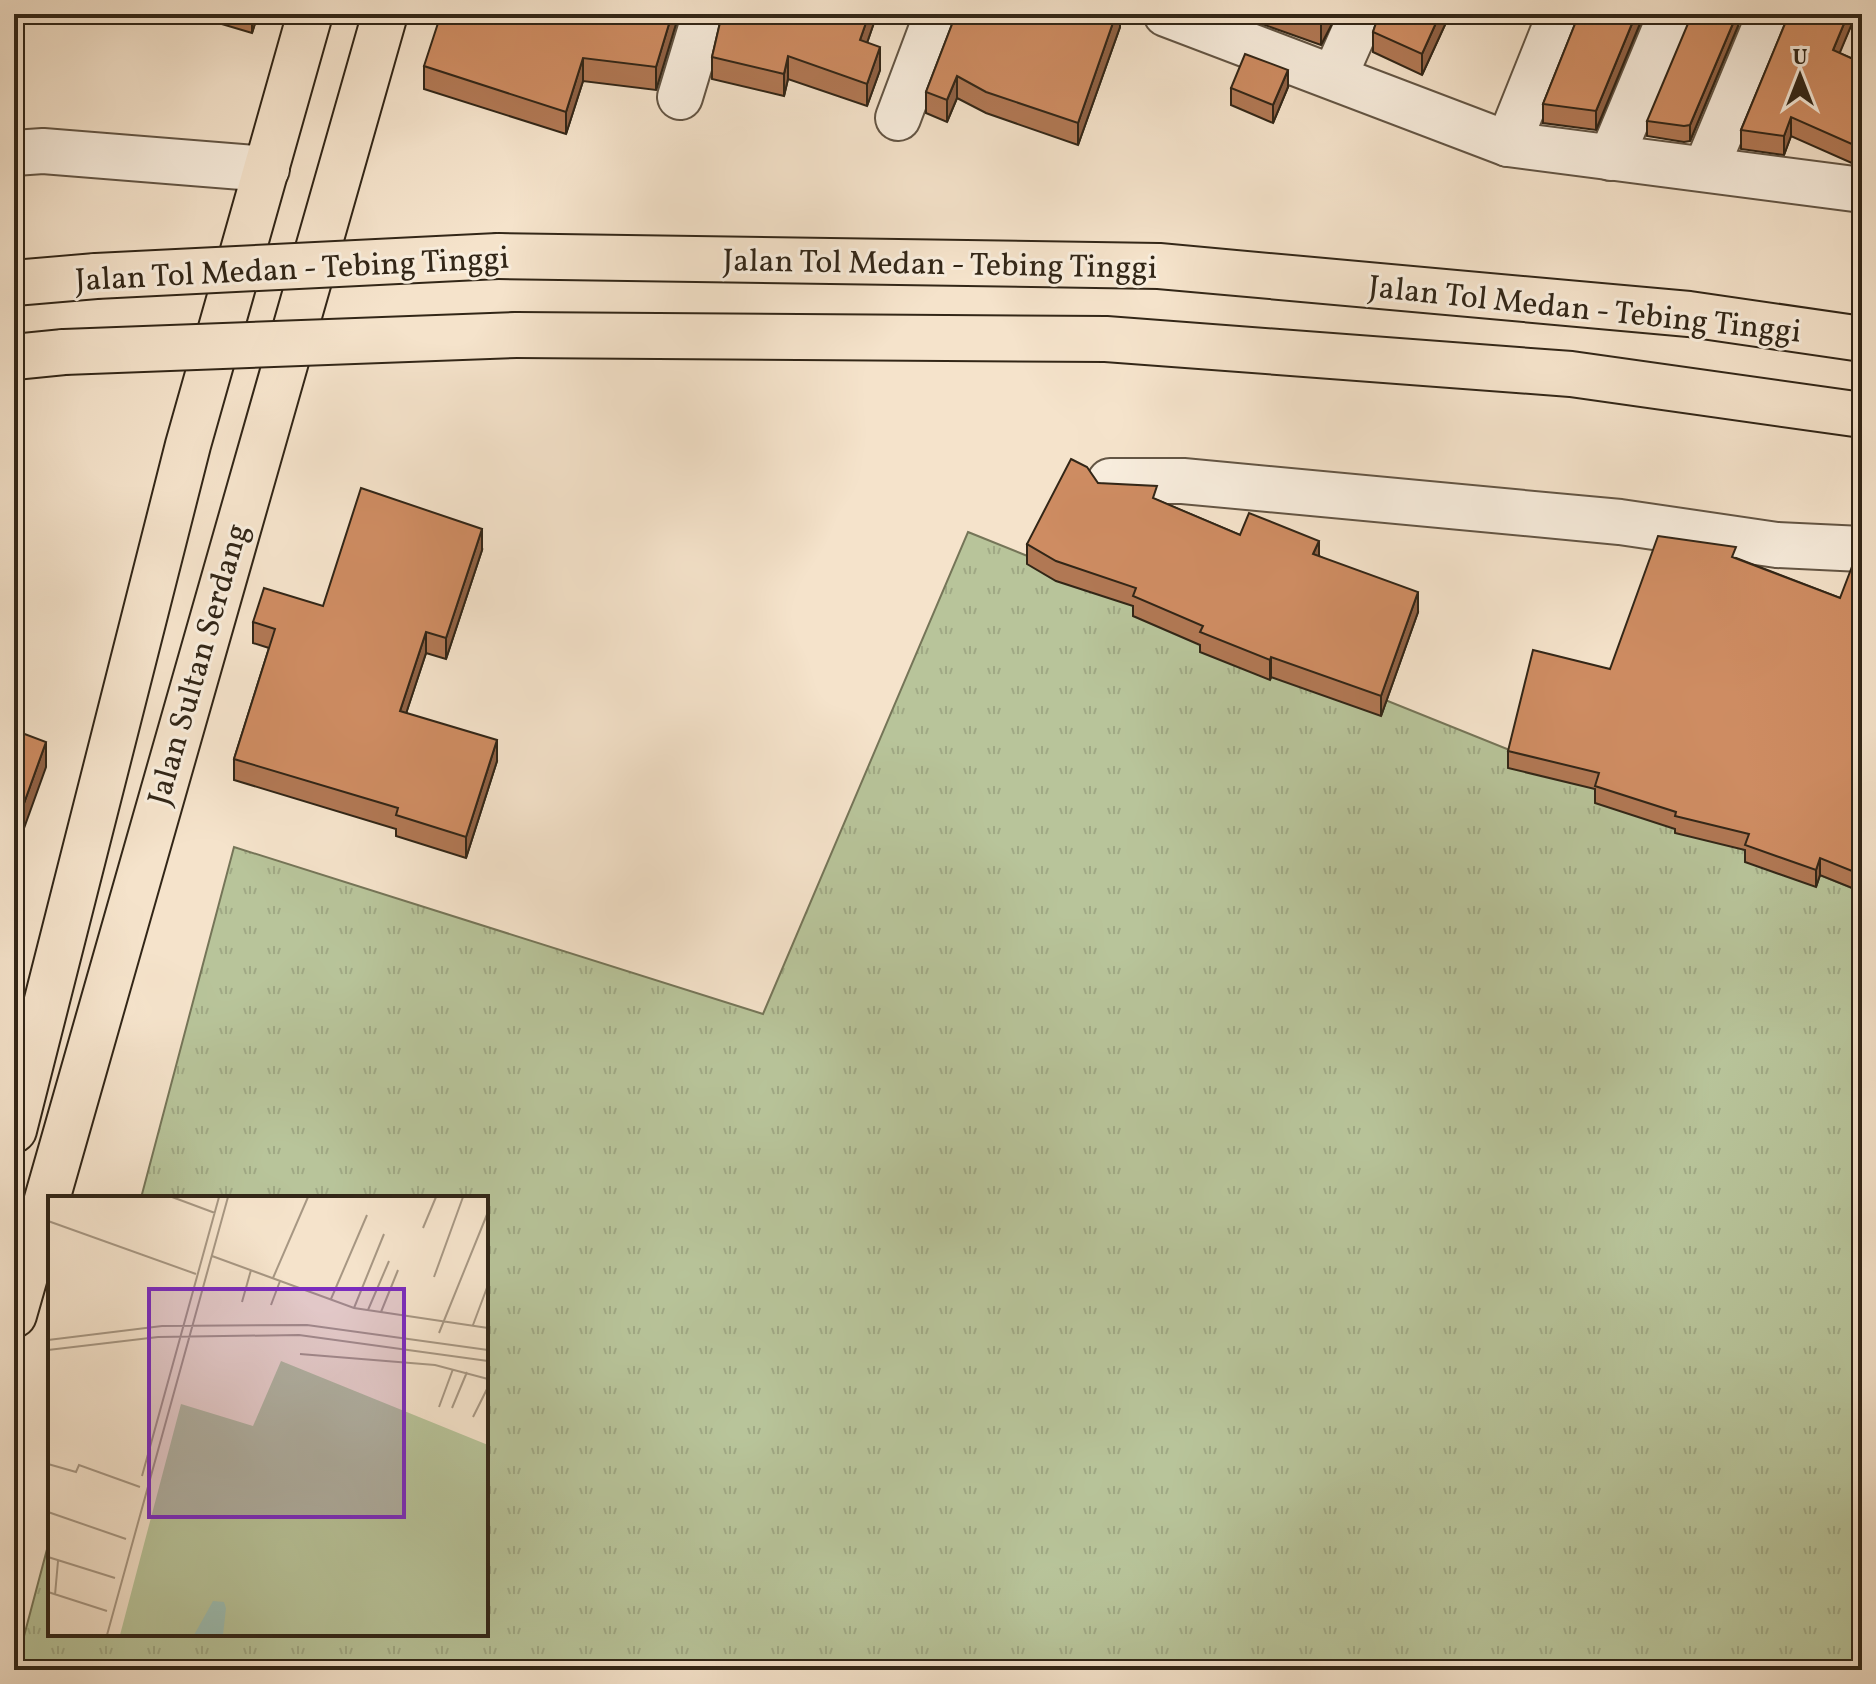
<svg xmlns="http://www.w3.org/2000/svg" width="1876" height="1684" font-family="Vollkorn,serif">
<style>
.grass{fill:url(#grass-tufts);stroke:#757558;stroke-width:2}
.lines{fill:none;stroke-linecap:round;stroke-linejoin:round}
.minor-casing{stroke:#635544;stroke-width:48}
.highway-casing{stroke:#322617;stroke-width:48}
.minor{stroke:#f8eddd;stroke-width:44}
.highway{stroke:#f5e3cb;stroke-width:44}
.highway-bridge-casing{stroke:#322617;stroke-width:48;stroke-linecap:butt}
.highway-bridge{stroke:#f5e3cb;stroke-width:44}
.wall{fill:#b17854;stroke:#322617;stroke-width:2}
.shaded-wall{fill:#906245;stroke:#322617;stroke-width:2}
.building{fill:#ce8c62;stroke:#322617;stroke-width:2}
.labels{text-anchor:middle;stroke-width:6;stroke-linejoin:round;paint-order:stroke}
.street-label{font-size:32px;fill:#322617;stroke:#f8eddd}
.inset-road{fill:none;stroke:#a79783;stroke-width:2}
.view{fill:#7b2cbf;fill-opacity:0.15;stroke:#7b2cbf;stroke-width:4}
.inset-edge{fill:none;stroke:#322617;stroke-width:4}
</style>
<defs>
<pattern id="grass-tufts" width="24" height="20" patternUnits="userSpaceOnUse" patternTransform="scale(2)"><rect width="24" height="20" fill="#b8c49a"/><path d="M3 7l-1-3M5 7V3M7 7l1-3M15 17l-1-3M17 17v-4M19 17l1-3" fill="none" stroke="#9fa884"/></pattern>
</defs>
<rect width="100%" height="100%" fill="#f5e3cb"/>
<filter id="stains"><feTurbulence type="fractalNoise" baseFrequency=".0025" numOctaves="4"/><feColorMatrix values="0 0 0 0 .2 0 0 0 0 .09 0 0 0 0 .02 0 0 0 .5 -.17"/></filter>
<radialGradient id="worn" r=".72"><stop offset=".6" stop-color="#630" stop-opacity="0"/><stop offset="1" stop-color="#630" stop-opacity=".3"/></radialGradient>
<!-- grass -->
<path class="grass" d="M 968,532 L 1862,892 L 1862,1670 L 15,1670 L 50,1538 L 50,1634 L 486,1634 L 486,1198 L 141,1198 L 234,847 L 763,1014 Z"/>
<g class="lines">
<!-- minor casing -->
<g class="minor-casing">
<g id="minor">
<path d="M 1166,14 L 1508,144 L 1862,190"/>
<path d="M 1335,75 L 1362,14"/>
<path d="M 680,97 L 705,14"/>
<path d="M 898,118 L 937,14"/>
<path d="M 1508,144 L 1560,14"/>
<path d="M 14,153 L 43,151 L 267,169"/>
<path d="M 1611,158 L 1671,14"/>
<path d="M 1706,168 L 1770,14"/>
<path d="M 1110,481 L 1183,481 L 1620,522 L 1777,545 L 1862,549"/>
</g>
</g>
<!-- highway casing -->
<g class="highway-casing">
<g id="highway">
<path d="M 498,256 L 1159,266 L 1689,314 L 1862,339"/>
<path d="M 14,283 L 96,276"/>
<path d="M 516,335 L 1106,339 L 1571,374 L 1862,415"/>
<path d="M 14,357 L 64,352"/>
<path d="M 14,1130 L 188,445 L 310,14"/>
<path d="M 14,1315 L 385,14"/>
</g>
</g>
<!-- minor -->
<use href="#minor" class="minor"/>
<!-- highway -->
<use href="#highway" class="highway"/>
<!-- highway-bridge casing -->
<g class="highway-bridge-casing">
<g id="highway-bridge">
<path d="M 96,276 L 498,256"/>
<path d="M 64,352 L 516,335"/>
</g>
</g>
<!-- highway-bridge -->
<use href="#highway-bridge" class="highway-bridge"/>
</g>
<!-- wall -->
<g class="wall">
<path d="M 188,14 L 258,14 L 252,33 Z"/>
<path d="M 679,14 L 656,90 L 583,81 L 566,134 L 424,89 L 424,66 Z"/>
<path d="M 722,14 L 877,14 L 867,43 L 880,70 L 867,106 L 788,79 L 784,96 L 712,79 L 712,57 Z"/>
<path d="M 956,14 L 1120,14 L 1120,27 L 1078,145 L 986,113 L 957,98 L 947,122 L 926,113 L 926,92 Z"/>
<path d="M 1234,14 L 1337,14 L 1321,45 Z"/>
<path d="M 1379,14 L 1470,14 L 1468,22 L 1449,16 L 1422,75 L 1373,52 L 1373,32 Z"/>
<path d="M 1579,14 L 1644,14 L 1596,130 L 1543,123 L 1543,104 Z"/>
<path d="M 1738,14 L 1738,26 L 1690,141 L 1684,142 L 1647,136 L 1647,121 Z"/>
<path d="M 1789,14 L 1856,14 L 1839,53 L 1862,63 L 1862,165 L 1854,164 L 1791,136 L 1784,155 L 1741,149 L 1741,130 Z"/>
<path d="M 1288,87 L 1273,123 L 1231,105 L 1231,88 Z"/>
<path d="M 1098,483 L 1157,500 L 1240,535 L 1319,556 L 1418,612 L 1381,716 L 1271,677 L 1270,680 L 1200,652 L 1200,645 L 1133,616 L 1133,606 L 1056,581 L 1027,564 L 1027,544 Z"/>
<path d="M 482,550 L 446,659 L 426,653 L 406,713 L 497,761 L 466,858 L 396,836 L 396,829 L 234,780 L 234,759 L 269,648 L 253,643 L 253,622 L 323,606 Z"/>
<path d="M 1736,558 L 1840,598 L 1862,568 L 1862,892 L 1820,875 L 1816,887 L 1745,862 L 1745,850 L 1675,833 L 1675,829 L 1595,803 L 1595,789 L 1508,768 L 1508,751 L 1610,669 Z"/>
</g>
<!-- shaded-wall -->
<g class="shaded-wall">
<path d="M 252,14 L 258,14 L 252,33 Z"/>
<path d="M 672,14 L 679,14 L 656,90 L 656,67 Z"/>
<path d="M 869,14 L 877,14 L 860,63 L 860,40 Z"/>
<path d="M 1116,14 L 1120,14 L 1120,27 L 1078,145 L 1078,123 Z"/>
<path d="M 1326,14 L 1337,14 L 1321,45 L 1321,24 Z"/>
<path d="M 1440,14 L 1449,14 L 1449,16 L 1422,75 L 1422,54 Z"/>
<path d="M 1636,14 L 1644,14 L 1596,130 L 1596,111 Z"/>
<path d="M 1737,14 L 1738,14 L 1738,26 L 1690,141 L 1690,125 Z"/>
<path d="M 1848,14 L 1856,14 L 1833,69 L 1833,50 Z"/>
<path d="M 880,47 L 880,70 L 867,106 L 867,84 Z"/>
<path d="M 788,56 L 788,79 L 784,96 L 784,74 Z"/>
<path d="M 583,58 L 583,81 L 566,134 L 566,112 Z"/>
<path d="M 1288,70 L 1288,87 L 1273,123 L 1273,105 Z"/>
<path d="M 957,76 L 957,98 L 947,122 L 947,100 Z"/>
<path d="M 1791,117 L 1791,136 L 1784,155 L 1784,136 Z"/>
<path d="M 482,529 L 482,550 L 446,659 L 446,638 Z"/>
<path d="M 1319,541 L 1319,561 L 1313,554 Z"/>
<path d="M 1418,592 L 1418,612 L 1381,716 L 1381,696 Z"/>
<path d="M 426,632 L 426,653 L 400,732 L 400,711 Z"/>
<path d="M 1271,657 L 1271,677 L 1270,680 L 1270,660 Z"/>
<path d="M 497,740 L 497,761 L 466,858 L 466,837 Z"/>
<path d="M 46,742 L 46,767 L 14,856 L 14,831 Z"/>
<path d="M 1820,858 L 1820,875 L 1816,887 L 1816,870 Z"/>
</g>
<!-- building -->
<g class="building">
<path d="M 441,14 L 672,14 L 656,67 L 583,58 L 566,112 L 424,66 Z"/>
<path d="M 722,14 L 869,14 L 860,40 L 880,47 L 867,84 L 788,56 L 784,74 L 712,57 Z"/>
<path d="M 956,14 L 1116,14 L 1078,123 L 986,92 L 957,76 L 947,100 L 926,92 Z"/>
<path d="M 1292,14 L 1326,14 L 1321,24 Z"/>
<path d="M 1379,14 L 1440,14 L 1422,54 L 1373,32 Z"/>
<path d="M 1579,14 L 1636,14 L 1596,111 L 1543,104 Z"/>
<path d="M 1692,14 L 1737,14 L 1690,125 L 1684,126 L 1647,121 Z"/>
<path d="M 1789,14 L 1848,14 L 1833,50 L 1862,63 L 1862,146 L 1854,145 L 1791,117 L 1784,136 L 1741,130 Z"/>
<path d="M 1245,54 L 1288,70 L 1273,105 L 1231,88 Z"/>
<path d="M 1071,459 L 1087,467 L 1098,483 L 1157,486 L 1153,498 L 1240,535 L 1249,513 L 1319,541 L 1313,554 L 1418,592 L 1381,696 L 1271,657 L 1270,660 L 1200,632 L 1203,626 L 1133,596 L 1136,588 L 1056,561 L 1027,544 Z"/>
<path d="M 361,488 L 482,529 L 446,638 L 426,632 L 400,711 L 497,740 L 466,837 L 396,815 L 398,808 L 234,759 L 275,629 L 253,622 L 264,588 L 323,606 Z"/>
<path d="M 1658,536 L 1736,547 L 1732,557 L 1840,598 L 1853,564 L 1862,568 L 1862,875 L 1820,858 L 1816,870 L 1745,845 L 1749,834 L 1675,816 L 1676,812 L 1595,786 L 1599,773 L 1508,751 L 1533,650 L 1610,669 Z"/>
<path d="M 14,730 L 46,742 L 14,831 Z"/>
</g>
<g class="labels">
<!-- street labels -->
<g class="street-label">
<text transform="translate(940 263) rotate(1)" y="11">Jalan Tol Medan - Tebing Tinggi</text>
<text transform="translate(292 268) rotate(-3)" y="11">Jalan Tol Medan - Tebing Tinggi</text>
<text transform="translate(1585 308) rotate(6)" y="11">Jalan Tol Medan - Tebing Tinggi</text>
<text transform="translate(197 664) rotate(-74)" y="11">Jalan Sultan Serdang</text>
</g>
</g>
<!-- overview -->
<g transform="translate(48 1196)">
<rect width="440" height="440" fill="#f5e3cb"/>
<path d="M 233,165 L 440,249 L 440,439 L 72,439 L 133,208 L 205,230 Z" fill="#b8c49a"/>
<path d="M 165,405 L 176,406 L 178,412 L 175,439 L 146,439 Z" fill="#9dbeb2"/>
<path class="inset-road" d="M 124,1 L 167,17M 0,25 L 148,78M 375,32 L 388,1M 164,60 L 306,112 L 440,132M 386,81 L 415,1M 225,82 L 260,1M 283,103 L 319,19M 194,106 L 203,74M 223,109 L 232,85M 306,112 L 336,38M 320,114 L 341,65M 333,116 L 350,74M 425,129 L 440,89M 391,137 L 440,16M 0,144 L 114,130 L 259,129 L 440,154M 0,154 L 110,141 L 251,139 L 440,165M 252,158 L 387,169 L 440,183M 391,211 L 405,173M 404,212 L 419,176M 425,221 L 440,191M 0,268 L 28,276 L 31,269 L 92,291M 94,280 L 171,1M 0,316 L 78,343M 0,361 L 67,382M 0,396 L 59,415M 7,399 L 10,365M 59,439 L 180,1"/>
<path class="view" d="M 101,93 L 356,93 L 356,321 L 101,321 Z"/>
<rect width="440" height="440" class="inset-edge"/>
</g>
<!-- margin -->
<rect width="1876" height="1684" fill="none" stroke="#f5e3cb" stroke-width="48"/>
<rect x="16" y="16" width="1844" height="1652" fill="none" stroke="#322617" stroke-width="4"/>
<rect x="24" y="24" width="1828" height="1636" fill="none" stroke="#322617" stroke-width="2"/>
<!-- north arrow -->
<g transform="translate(1800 76)" stroke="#f8eddd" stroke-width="6" paint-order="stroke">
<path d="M0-6L14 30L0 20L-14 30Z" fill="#322617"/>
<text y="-12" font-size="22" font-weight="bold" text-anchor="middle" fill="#322617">U</text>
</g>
<rect width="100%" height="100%" filter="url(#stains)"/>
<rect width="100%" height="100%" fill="url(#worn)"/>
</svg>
